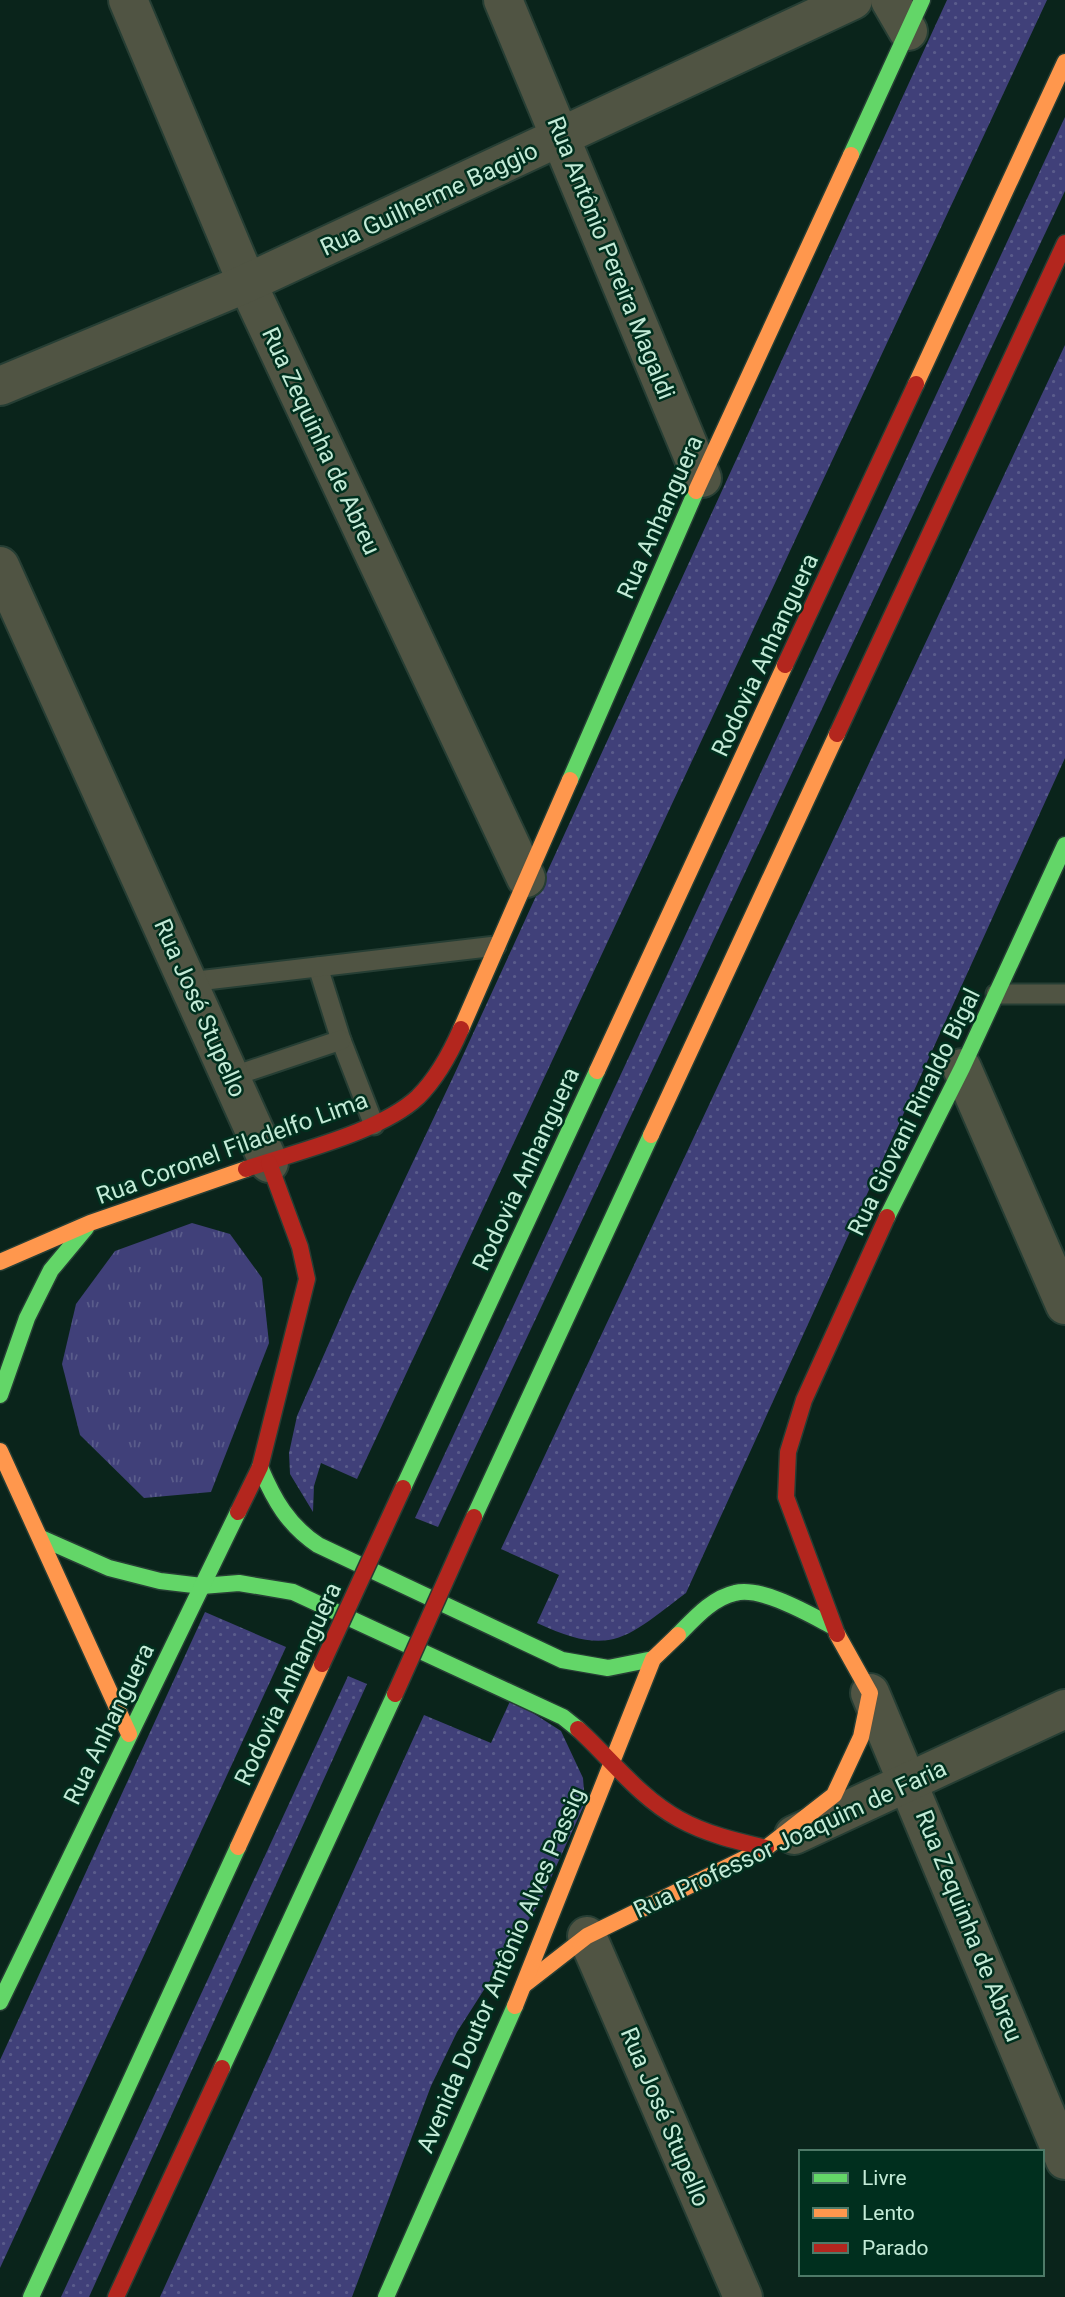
<svg xmlns="http://www.w3.org/2000/svg" width="1065" height="2297" font-family="Roboto,sans-serif">
<style>
.grass{fill:url(#grass-dots)}
.park{fill:url(#park-tufts)}
.lines{fill:none;stroke-linecap:round;stroke-linejoin:round}
.lane-casing{stroke:#263e34;stroke-width:23}
.street-casing{stroke:#263e34;stroke-width:42}
.fast-casing{stroke:#263e34;stroke-width:19}
.slow-casing{stroke:#263e34;stroke-width:19}
.jam-casing{stroke:#263e34;stroke-width:19}
.lane{stroke:#505443;stroke-width:19}
.street{stroke:#505443;stroke-width:38}
.fast{stroke:#63d668;stroke-width:16}
.slow{stroke:#ff974d;stroke-width:16}
.jam{stroke:#b3261e;stroke-width:16}
.jam-bridge-casing{stroke:#263e34;stroke-width:19;stroke-linecap:butt}
.jam-bridge{stroke:#b3261e;stroke-width:16}
.labels{text-anchor:middle;stroke-width:5;stroke-linejoin:round;paint-order:stroke}
.street-label{font-size:24px;fill:#c3ebd7;stroke:#002f1e}
</style>
<defs>
<pattern id="grass-dots" width="8" height="8" patternUnits="userSpaceOnUse" patternTransform="scale(1.75)"><rect width="8" height="8" fill="#404079"/><path d="M2 2h.1M6 6h.1" fill="none" stroke="#5a5c8b" stroke-width="1.8" stroke-linecap="round"/></pattern>
<pattern id="park-tufts" width="24" height="20" patternUnits="userSpaceOnUse" patternTransform="scale(1.75)"><rect width="24" height="20" fill="#404079"/><path d="M3 7l-1-3M5 7V3M7 7l1-3M15 17l-1-3M17 17v-4M19 17l1-3" fill="none" stroke="#5a5c8b"/></pattern>
</defs>
<rect width="100%" height="100%" fill="#0a241b"/>
<!-- grass -->
<g class="grass">
<path d="M 947,0 L 1047,0 L 357,1479 L 321,1463 L 314,1486 L 313,1512 L 290,1474 L 289,1453 L 297,1416 L 352,1291 L 454,1075 Z"/>
<path d="M 1065,117 L 1065,191 L 438,1527 L 415,1518 Z"/>
<path d="M 1065,345 L 1065,758 L 686,1593 C 626,1638 612,1658 537,1623 L 559,1575 L 501,1549 Z"/>
<path d="M 205,1612 L 286,1647 L 0,2268 L 0,2060 Z"/>
<path d="M 348,1676 L 367,1684 L 89,2297 L 61,2297 Z"/>
<path d="M 511,1699 L 561,1731 L 583,1778 L 585,1803 L 540,1902 L 457,2032 L 431,2086 L 352,2297 L 160,2297 L 424,1715 L 491,1743 Z"/>
</g>
<!-- park -->
<path class="park" d="M 192,1223 L 230,1234 L 262,1278 L 269,1343 L 211,1492 L 144,1498 L 80,1435 L 62,1364 L 76,1304 L 115,1251 Z"/>
<g class="lines">
<!-- lane casing -->
<g class="lane-casing">
<g id="lane">
<path d="M 318,967 L 341,1040 L 374,1125"/>
<path d="M 189,982 L 496,946"/>
<path d="M 996,994 L 1065,994"/>
<path d="M 231,1077 L 341,1040"/>
</g>
</g>
<!-- street casing -->
<g class="street-casing">
<g id="street">
<path d="M 128,0 L 247,283 L 526,878"/>
<path d="M 503,0 L 702,478"/>
<path d="M 890,0 L 908,31"/>
<path d="M 0,386 L 247,283 L 853,0"/>
<path d="M 0,566 L 269,1163"/>
<path d="M 962,1068 L 1065,1305"/>
<path d="M 870,1693 L 1065,2160"/>
<path d="M 794,1835 L 1065,1709"/>
<path d="M 587,1936 L 743,2297"/>
</g>
</g>
<!-- fast casing -->
<g class="fast-casing">
<g id="fast">
<path d="M 851,155 L 922,0"/>
<path d="M 570,780 L 696,491"/>
<path d="M 887,1217 L 962,1068 L 1065,845"/>
<path d="M 0,1395 L 27,1318 L 51,1270 L 86,1228"/>
<path d="M 260,1467 C 274,1500 288,1525 318,1545 L 562,1660 L 608,1668 L 653,1659"/>
<path d="M 403,1488 L 597,1071"/>
<path d="M 474,1517 L 651,1135"/>
<path d="M 41,1538 L 109,1568 L 160,1581 L 202,1586 L 239,1583 L 293,1592 L 563,1717 L 578,1729"/>
<path d="M 678,1635 C 694,1619 712,1598 735,1593 C 761,1586 809,1614 832,1626"/>
<path d="M 0,2002 L 238,1512"/>
<path d="M 222,2068 L 395,1694"/>
<path d="M 31,2297 L 238,1847"/>
<path d="M 386,2297 L 515,2006"/>
</g>
</g>
<!-- slow casing -->
<g class="slow-casing">
<g id="slow">
<path d="M 916,384 L 1065,62"/>
<path d="M 696,491 L 851,155"/>
<path d="M 461,1029 L 570,780"/>
<path d="M 597,1071 L 785,665"/>
<path d="M 651,1135 L 837,734"/>
<path d="M 0,1262 L 90,1223 L 246,1169"/>
<path d="M 0,1451 L 129,1734"/>
<path d="M 238,1847 L 322,1664"/>
<path d="M 524,1985 L 587,1936 L 766,1848 L 834,1795 L 861,1737 L 870,1693 L 837,1634"/>
<path d="M 515,2006 L 653,1659 L 678,1635"/>
</g>
</g>
<!-- jam casing -->
<g class="jam-casing">
<g id="jam">
<path d="M 785,665 L 916,384"/>
<path d="M 837,734 L 1065,243"/>
<path d="M 246,1169 C 295,1152 381,1132 418,1097 C 437,1078 451,1052 461,1029"/>
<path d="M 238,1512 L 260,1467 L 307,1279 L 300,1247 L 269,1163"/>
<path d="M 837,1634 L 786,1497 L 788,1452 L 804,1400 L 887,1217"/>
<path d="M 578,1729 C 611,1759 639,1797 679,1819 C 706,1834 736,1841 766,1848"/>
<path d="M 116,2297 L 222,2068"/>
</g>
</g>
<!-- lane -->
<use href="#lane" class="lane"/>
<!-- street -->
<use href="#street" class="street"/>
<!-- fast -->
<use href="#fast" class="fast"/>
<!-- slow -->
<use href="#slow" class="slow"/>
<!-- jam -->
<use href="#jam" class="jam"/>
<!-- jam-bridge casing -->
<g class="jam-bridge-casing">
<g id="jam-bridge">
<path d="M 322,1664 L 403,1488"/>
<path d="M 395,1694 L 474,1517"/>
</g>
</g>
<!-- jam-bridge -->
<use href="#jam-bridge" class="jam-bridge"/>
</g>
<g class="labels">
<!-- street labels -->
<g class="street-label">
<text transform="translate(429 199) rotate(-25)" y="8">Rua Guilherme Baggio</text>
<text transform="translate(611 258) rotate(68)" y="8">Rua Antônio Pereira Magaldi</text>
<text transform="translate(321 441) rotate(65)" y="8">Rua Zequinha de Abreu</text>
<text transform="translate(660 517) rotate(-66)" y="8">Rua Anhanguera</text>
<text transform="translate(765 655) rotate(-65)" y="8">Rodovia Anhanguera</text>
<text transform="translate(200 1008) rotate(66)" y="8">Rua José Stupello</text>
<text transform="translate(914 1112) rotate(-64)" y="8">Rua Giovani Rinaldo Bigal</text>
<text transform="translate(232 1148) rotate(-20)" y="8">Rua Coronel Filadelfo Lima</text>
<text transform="translate(526 1169) rotate(-65)" y="8">Rodovia Anhanguera</text>
<text transform="translate(288 1684) rotate(-65)" y="8">Rodovia Anhanguera</text>
<text transform="translate(109 1724) rotate(-64)" y="8">Rua Anhanguera</text>
<text transform="translate(790 1839) rotate(-25)" y="8">Rua Professor Joaquim de Faria</text>
<text transform="translate(969 1926) rotate(68)" y="8">Rua Zequinha de Abreu</text>
<text transform="translate(501 1970) rotate(-67)" y="8">Avenida Doutor Antônio Alves Passig</text>
<text transform="translate(665 2117) rotate(67)" y="8">Rua José Stupello</text>
</g>
</g>
<!-- legend -->
<rect x="799" y="2150" width="245" height="126" fill="#002f1e" stroke="#4e7a68" stroke-width="2"/>
<rect x="813" y="2173" width="35" height="10" fill="#63d668" stroke="#4e7a68" stroke-width="2"/>
<text x="862" y="2185" font-size="21" fill="#c3ebd7">Livre</text>
<rect x="813" y="2208" width="35" height="10" fill="#ff974d" stroke="#4e7a68" stroke-width="2"/>
<text x="862" y="2220" font-size="21" fill="#c3ebd7">Lento</text>
<rect x="813" y="2243" width="35" height="10" fill="#b3261e" stroke="#4e7a68" stroke-width="2"/>
<text x="862" y="2255" font-size="21" fill="#c3ebd7">Parado</text>
</svg>
